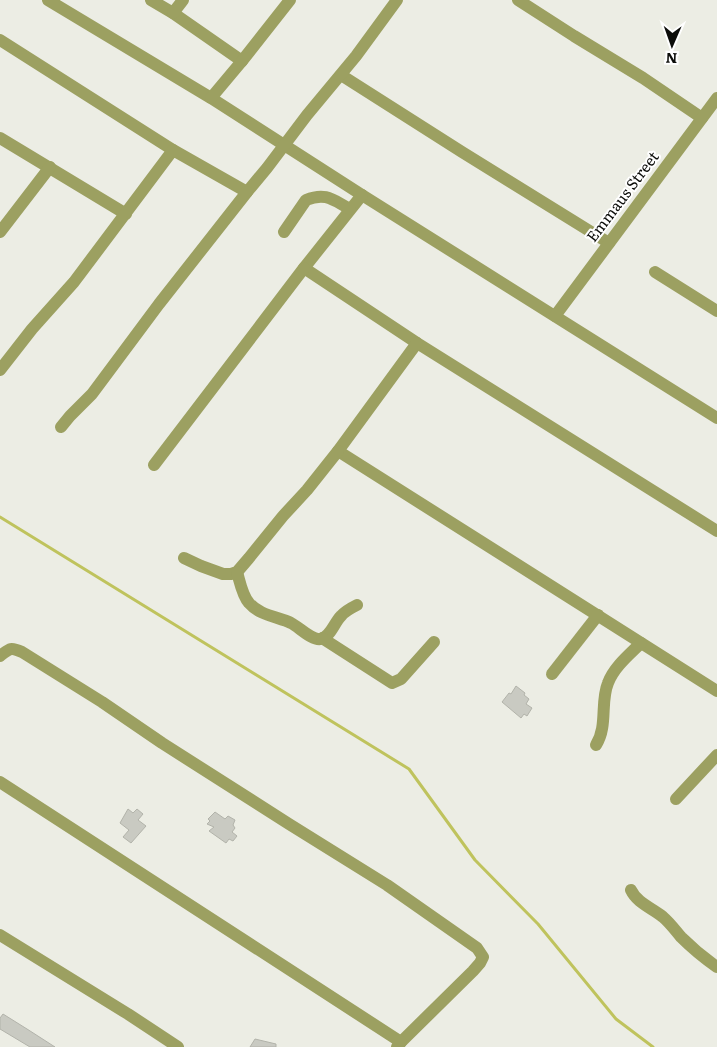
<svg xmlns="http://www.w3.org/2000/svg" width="717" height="1047" font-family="Literata,serif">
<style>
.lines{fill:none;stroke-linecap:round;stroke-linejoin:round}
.stream{stroke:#bfc35d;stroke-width:3}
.building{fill:#c9cac2;stroke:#b2b3aa}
.minor{stroke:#9ca061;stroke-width:12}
.labels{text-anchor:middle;stroke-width:4;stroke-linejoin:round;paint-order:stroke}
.street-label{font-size:15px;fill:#0c0d0a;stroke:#fff}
</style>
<rect width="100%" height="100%" fill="#ecede4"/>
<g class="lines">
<!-- stream -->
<path class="stream" d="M 0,517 L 409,769 L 475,860 L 538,924 L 616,1019 L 653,1047"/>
</g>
<!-- building -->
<g class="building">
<path d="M 516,686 L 525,693 L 524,695 L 529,699 L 526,704 L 532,708 L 527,716 L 524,714 L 521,718 L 502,702 L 509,693 L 511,694 Z"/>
<path d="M 128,809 L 133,813 L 137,809 L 143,814 L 138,820 L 146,826 L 131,843 L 123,837 L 129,830 L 120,823 Z"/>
<path d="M 215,812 L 225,819 L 228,816 L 235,820 L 233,825 L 235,828 L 232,832 L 237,836 L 233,841 L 229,839 L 226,843 L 209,831 L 214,827 L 207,824 L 210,821 L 208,819 Z"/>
<path d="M 3,1014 L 27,1029 L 55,1047 L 30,1047 L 0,1029 L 0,1018 Z"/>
<path d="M 255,1039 L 276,1044 L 276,1047 L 250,1047 Z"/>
</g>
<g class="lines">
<!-- minor -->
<g class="minor">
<path d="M 48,0 L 211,98 L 362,195 L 717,418"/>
<path d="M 151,0 L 173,13 L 242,61"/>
<path d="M 518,0 L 574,36 L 643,78 L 702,118"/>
<path d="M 173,13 L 183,0"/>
<path d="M 0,40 L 173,150"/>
<path d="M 341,75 L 462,152 L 609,243"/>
<path d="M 211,98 L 242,61 L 290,0"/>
<path d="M 0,138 L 126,214"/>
<path d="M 362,195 L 304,268 L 417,343 L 717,531"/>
<path d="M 0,232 L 50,167"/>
<path d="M 284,232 L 306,200 C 326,192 333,200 350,209"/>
<path d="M 655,272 L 717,311"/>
<path d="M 555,316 L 717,98"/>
<path d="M 417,343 L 338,451 L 717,691"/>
<path d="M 0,370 L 32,329 L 74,282 L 173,150 L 247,192 L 267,168 L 307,115 L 356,56 L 397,0"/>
<path d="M 61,427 L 70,416 L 92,394 L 159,304 L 247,192"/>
<path d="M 154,465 L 304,268"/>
<path d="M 184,558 L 201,566 L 223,574 L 231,574 L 237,572 L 249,558 L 283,516 L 307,490 L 338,451"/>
<path d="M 237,572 C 240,582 242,595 249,603 C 259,615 278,617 291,623 C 299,627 312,641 321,639 C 331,636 334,623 341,616 C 345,611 351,608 357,605"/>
<path d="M 322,638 L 392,683 L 401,679 L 434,642"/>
<path d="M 0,656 C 10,648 11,647 22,652 L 102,702 L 162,743 L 289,824 L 387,885 L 477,948 L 483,957 L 480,963 L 473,971 L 401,1042"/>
<path d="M 552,674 L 598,615"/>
<path d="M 596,745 C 608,726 600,702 608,683 C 614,667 629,655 641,643"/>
<path d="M 0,782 L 401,1042 L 397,1047"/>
<path d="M 676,799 L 717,755"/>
<path d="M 631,890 C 637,903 652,908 663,917 C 670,923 675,930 681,937 C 692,948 704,958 717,967"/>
<path d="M 0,935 L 128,1014 L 178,1047"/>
</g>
</g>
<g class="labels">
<!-- street labels -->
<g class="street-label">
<text transform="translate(623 197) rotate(-53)" y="5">Emmaus Street</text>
</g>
</g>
<!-- north arrow -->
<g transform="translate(672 45) rotate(182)" stroke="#ffffff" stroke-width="4" paint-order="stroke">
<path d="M0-4L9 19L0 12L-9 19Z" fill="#0c0d0a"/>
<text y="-8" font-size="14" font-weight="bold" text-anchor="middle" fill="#0c0d0a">N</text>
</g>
</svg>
